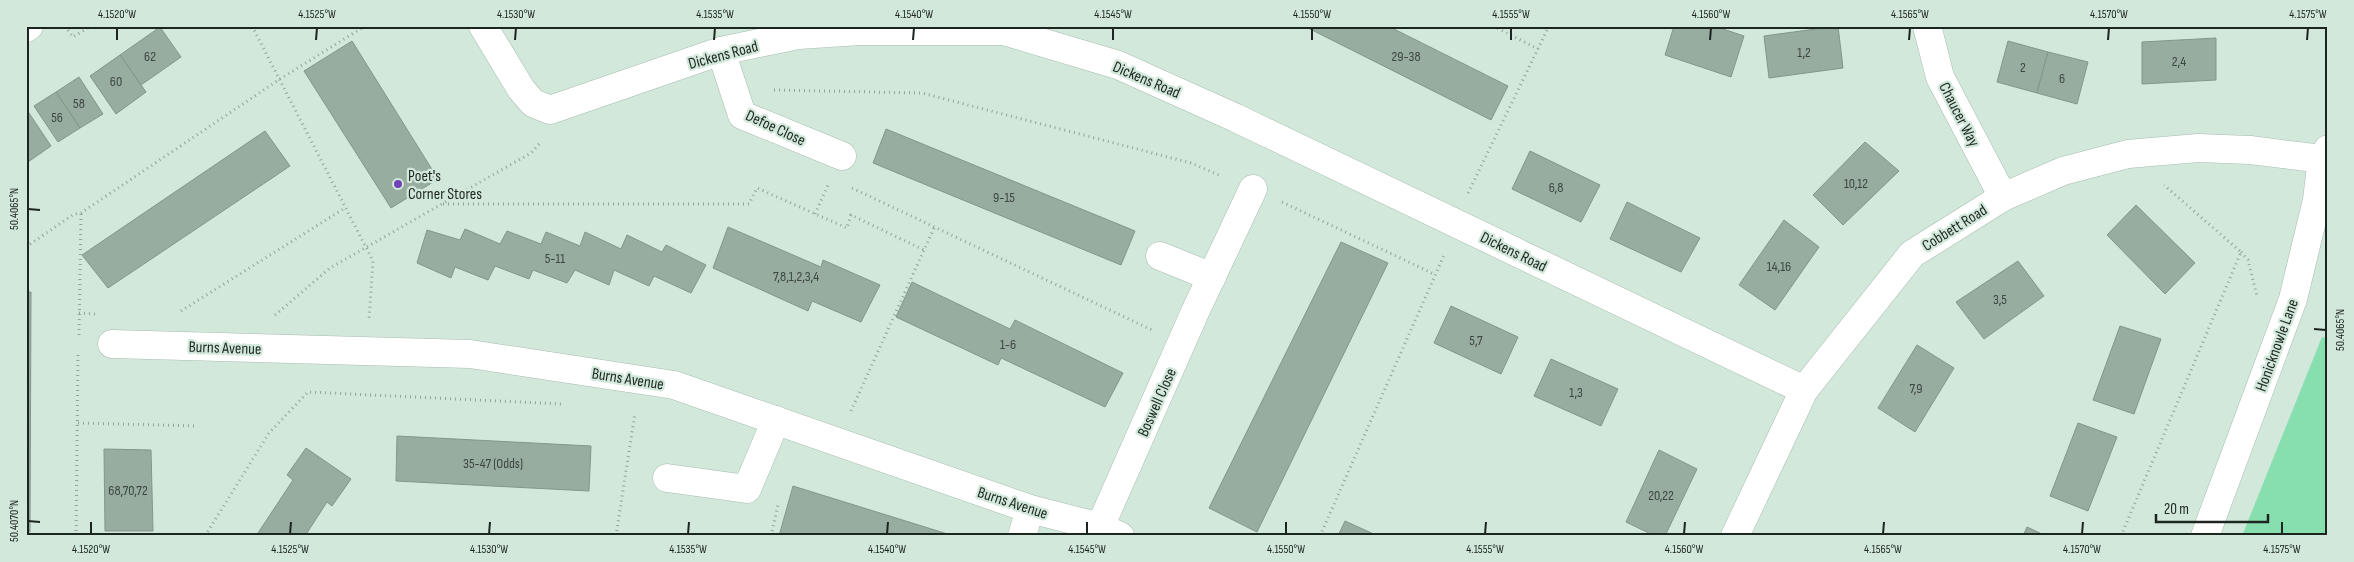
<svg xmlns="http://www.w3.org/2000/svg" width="2354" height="562" font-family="'Sofia Sans Condensed',sans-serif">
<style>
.green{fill:#87dfb0}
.building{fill:#97ada0;stroke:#82978a}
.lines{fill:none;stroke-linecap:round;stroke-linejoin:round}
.minor-casing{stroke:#a7bdb0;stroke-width:29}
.path{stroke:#92a499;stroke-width:3;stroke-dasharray:1 4;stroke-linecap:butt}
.minor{stroke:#fff;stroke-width:28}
.ticks{fill:none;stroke:#1d2520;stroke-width:2}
.poi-dot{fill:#7143bb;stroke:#d1e8da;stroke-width:2}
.labels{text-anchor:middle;stroke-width:4.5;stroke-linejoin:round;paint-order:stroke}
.number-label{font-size:14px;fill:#3c4740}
.street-label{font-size:16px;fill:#1d2520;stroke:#d1e8da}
.poi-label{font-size:16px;fill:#1d2520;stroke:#d1e8da;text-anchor:start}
.neatline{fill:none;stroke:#1d2520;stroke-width:2}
.ticks-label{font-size:12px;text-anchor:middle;fill:#1d2520}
</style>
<rect width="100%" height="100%" fill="#d1e8da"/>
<!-- green -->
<path class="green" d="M 2322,337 L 2328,338 L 2328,536 L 2242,536 Z"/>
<!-- building -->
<g class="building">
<path d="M 1304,26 L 1388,26 L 1508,86 L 1491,120 Z"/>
<path d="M 1674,26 L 1714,26 L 1744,36 L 1731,77 L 1665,55 Z"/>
<path d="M 1838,26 L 1843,68 L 1769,78 L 1764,36 Z"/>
<path d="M 160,27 L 181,57 L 141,85 L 120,55 Z"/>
<path d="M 2216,38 L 2216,80 L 2142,84 L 2142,42 Z"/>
<path d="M 352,41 L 438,179 L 391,208 L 304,71 Z"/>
<path d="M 2008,41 L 2048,52 L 2037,93 L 1997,82 Z"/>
<path d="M 2048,52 L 2088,62 L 2077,104 L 2037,93 Z"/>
<path d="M 120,55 L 146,92 L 116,114 L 90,76 Z"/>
<path d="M 79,77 L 103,114 L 80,128 L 56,92 Z"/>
<path d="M 56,92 L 80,128 L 58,142 L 34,106 Z"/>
<path d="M 27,110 L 51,146 L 28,162 L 26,159 Z"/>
<path d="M 886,129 L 1135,231 L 1121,265 L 873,163 Z"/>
<path d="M 265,131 L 290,166 L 108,288 L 82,255 Z"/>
<path d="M 1865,142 L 1899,171 L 1843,225 L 1813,195 Z"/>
<path d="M 1530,151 L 1600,185 L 1581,222 L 1512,189 Z"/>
<path d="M 1627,202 L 1700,238 L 1681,272 L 1610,239 Z"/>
<path d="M 2136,205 L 2195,263 L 2165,294 L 2107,235 Z"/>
<path d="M 1784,220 L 1819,247 L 1775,310 L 1739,285 Z"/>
<path d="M 728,227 L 821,267 L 823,260 L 880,285 L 861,322 L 812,301 L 808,311 L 713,268 Z"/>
<path d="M 465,229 L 500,244 L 507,231 L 541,244 L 546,232 L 580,246 L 585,232 L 621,249 L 627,235 L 662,252 L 666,245 L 706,265 L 691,293 L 654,276 L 649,286 L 614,270 L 609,285 L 575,270 L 567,283 L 533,270 L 529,279 L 495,266 L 488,280 L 455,267 L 451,278 L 417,263 L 427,230 L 460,240 Z"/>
<path d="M 1341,242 L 1388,263 L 1257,532 L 1209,508 Z"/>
<path d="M 2018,261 L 2044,296 L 1984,339 L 1956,302 Z"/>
<path d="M 912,282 L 1010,329 L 1015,320 L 1123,373 L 1105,407 L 1001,358 L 998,365 L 896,317 Z"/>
<path d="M 26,292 L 31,292 L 30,532 L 26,532 Z"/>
<path d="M 1451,306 L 1518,337 L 1501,374 L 1434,343 Z"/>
<path d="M 2120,326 L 2161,339 L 2134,414 L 2093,400 Z"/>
<path d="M 1917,345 L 1954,368 L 1915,432 L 1878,408 Z"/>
<path d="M 1551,359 L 1618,389 L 1601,426 L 1534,396 Z"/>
<path d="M 2078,423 L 2117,437 L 2088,511 L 2050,496 Z"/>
<path d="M 397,436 L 591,446 L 589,491 L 396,481 Z"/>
<path d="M 306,448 L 351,479 L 332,506 L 327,502 L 305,536 L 256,536 L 293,480 L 287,475 Z"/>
<path d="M 104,449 L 151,450 L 153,531 L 105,531 Z"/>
<path d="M 1659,450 L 1697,469 L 1665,536 L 1655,536 L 1626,522 Z"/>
<path d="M 793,486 L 954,536 L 779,536 Z"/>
<path d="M 1345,521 L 1378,536 L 1338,536 Z"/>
<path d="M 2027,527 L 2046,536 L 2023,536 Z"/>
</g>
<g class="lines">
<!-- minor casing -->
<g class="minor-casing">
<g id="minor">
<path d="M 483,26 L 521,89 L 533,103 L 550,110 L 721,51 L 798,35 L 860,31 L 1004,31 L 1118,65 L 1236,118 L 1804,390"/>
<path d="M 1927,26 L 1940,77 L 2003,197"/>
<path d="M 26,28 L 29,26"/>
<path d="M 721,51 L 742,115 L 842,156"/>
<path d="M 1160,256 L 1212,277"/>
<path d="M 112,344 L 470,354 L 674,385 L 1030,509 L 1100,527 L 1120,536"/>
<path d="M 667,478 L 747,489 L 776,420"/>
<path d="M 1100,527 L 1195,312 L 1253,189"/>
<path d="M 1022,536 L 1030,509"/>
<path d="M 1735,536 L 1804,390 L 1912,254 L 2003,197 L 2063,171 L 2128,154 L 2198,148 L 2250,150 L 2322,159"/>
<path d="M 2205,536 L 2293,299 L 2317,200 L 2322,159 L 2328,149"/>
</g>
</g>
<!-- path -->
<g class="path">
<path d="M 65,26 L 73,37 L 91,26"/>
<path d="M 252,26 L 373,261 L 369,319"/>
<path d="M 1493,26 L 1538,49"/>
<path d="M 774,90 L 922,93 L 1191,163 L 1221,176"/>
<path d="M 852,188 L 1152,330"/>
<path d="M 1468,193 L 1549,26"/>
<path d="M 1282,202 L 1434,274"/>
<path d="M 443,204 L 749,204 L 757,188 L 847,228 L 851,215 L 924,250 L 935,226"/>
<path d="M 815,214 L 828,185"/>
<path d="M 26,247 L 74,214 L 81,213 L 280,79 L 365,26"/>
<path d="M 2241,252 L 2248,260 L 2257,296"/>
<path d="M 181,311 L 345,208"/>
<path d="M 79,313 L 96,314"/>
<path d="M 275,315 L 330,268 L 531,153 L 541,142"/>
<path d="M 79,335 L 81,213"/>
<path d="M 851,411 L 924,250"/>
<path d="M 78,423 L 198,426"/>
<path d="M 76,536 L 78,353"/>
<path d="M 205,536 L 269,433 L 308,392 L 562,404"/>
<path d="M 616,536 L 635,413"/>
<path d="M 771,536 L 778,505"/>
<path d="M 1320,536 L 1444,255"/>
<path d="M 2121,536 L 2241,252 L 2164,185"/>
</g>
<!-- minor -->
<use href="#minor" class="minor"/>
</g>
<!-- ticks -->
<path class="ticks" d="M 117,40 L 117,28M 316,40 L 317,28M 515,40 L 516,28M 714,40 L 715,28M 913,40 L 914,28M 1113,40 L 1113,28M 1312,40 L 1312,28M 1511,40 L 1511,28M 1710,40 L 1711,28M 1909,40 L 1910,28M 2108,40 L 2109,28M 2307,40 L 2308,28M 28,209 L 40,210M 2314,329 L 2326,330M 28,521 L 40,522M 91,534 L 91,522M 290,534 L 291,522M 489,534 L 490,522M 688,534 L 689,522M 887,534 L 888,522M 1087,534 L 1087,522M 1286,534 L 1286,522M 1485,534 L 1486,522M 1684,534 L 1685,522M 1883,534 L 1884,522M 2082,534 L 2083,522M 2282,534 L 2282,522"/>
<!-- markers -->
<circle class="poi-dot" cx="398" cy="184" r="5"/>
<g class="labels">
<!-- number labels -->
<g class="number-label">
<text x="1804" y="57">1,2</text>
<text x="150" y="61">62</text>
<text x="1406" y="61">29-38</text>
<text x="2179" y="66">2,4</text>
<text x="2023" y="72">2</text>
<text x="2062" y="83">6</text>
<text x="116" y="86">60</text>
<text x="79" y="108">58</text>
<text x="57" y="122">56</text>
<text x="1856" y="188">10,12</text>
<text x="1556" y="192">6,8</text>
<text x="1004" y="202">9-15</text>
<text x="555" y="263">5-11</text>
<text x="1779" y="271">14,16</text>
<text x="796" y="281">7,8,1,2,3,4</text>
<text x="2000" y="304">3,5</text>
<text x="1476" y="345">5,7</text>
<text x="1008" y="349">1-6</text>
<text x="1916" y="393">7,9</text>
<text x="1576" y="397">1,3</text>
<text x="493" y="468">35-47 (Odds)</text>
<text x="128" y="495">68,70,72</text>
<text x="1661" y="500">20,22</text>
</g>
<!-- street labels -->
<g class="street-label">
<text transform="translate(723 54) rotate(-15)" y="6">Dickens Road</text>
<text transform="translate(1147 79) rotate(23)" y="6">Dickens Road</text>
<text transform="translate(1960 114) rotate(63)" y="6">Chaucer Way</text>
<text transform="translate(776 127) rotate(25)" y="6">Defoe Close</text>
<text transform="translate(1954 227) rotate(-32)" y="6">Cobbett Road</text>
<text transform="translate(1514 251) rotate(26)" y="6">Dickens Road</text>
<text transform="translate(2276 345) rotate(-70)" y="6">Honicknowle Lane</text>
<text transform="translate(225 347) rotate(2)" y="6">Burns Avenue</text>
<text transform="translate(628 378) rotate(9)" y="6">Burns Avenue</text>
<text transform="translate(1156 402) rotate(-66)" y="6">Boswell Close</text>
<text transform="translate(1013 502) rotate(18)" y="6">Burns Avenue</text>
</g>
<!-- poi labels -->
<g class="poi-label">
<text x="408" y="181">Poet's<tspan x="408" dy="18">Corner Stores</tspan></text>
</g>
</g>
<!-- border -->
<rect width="2354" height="562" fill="none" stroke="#d1e8da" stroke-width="55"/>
<!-- scale -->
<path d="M2156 514v8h112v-8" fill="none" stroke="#1d2520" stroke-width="2.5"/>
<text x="2164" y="514" font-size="15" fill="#1d2520" stroke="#d1e8da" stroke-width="4" paint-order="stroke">20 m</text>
<rect x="28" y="28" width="2298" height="506" class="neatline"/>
<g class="ticks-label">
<text x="117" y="18">4.1520°W</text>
<text x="317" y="18">4.1525°W</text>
<text x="516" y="18">4.1530°W</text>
<text x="715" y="18">4.1535°W</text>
<text x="914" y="18">4.1540°W</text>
<text x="1113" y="18">4.1545°W</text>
<text x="1312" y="18">4.1550°W</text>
<text x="1511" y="18">4.1555°W</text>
<text x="1711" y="18">4.1560°W</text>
<text x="1910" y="18">4.1565°W</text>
<text x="2109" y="18">4.1570°W</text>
<text x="2308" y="18">4.1575°W</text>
<text transform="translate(14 209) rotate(-90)" y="4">50.4065°N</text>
<text transform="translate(2340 330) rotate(-90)" y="4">50.4065°N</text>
<text transform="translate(14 521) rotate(-90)" y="4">50.4070°N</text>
<text x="91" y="553">4.1520°W</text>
<text x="290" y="553">4.1525°W</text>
<text x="489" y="553">4.1530°W</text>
<text x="688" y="553">4.1535°W</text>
<text x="887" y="553">4.1540°W</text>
<text x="1087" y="553">4.1545°W</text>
<text x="1286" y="553">4.1550°W</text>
<text x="1485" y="553">4.1555°W</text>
<text x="1684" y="553">4.1560°W</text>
<text x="1883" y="553">4.1565°W</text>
<text x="2082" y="553">4.1570°W</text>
<text x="2282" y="553">4.1575°W</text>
</g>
</svg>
